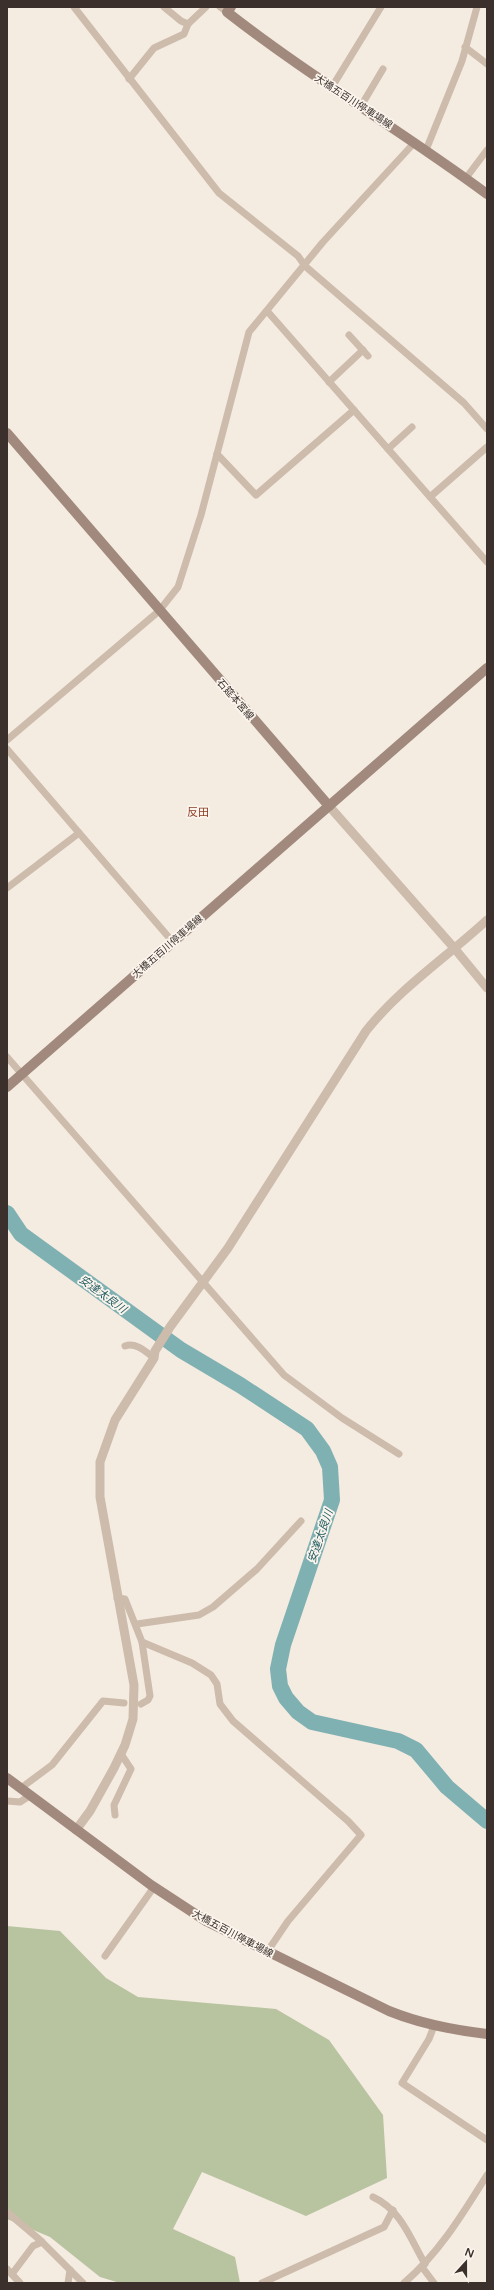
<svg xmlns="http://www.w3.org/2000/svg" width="494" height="2290" font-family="'Varela Round','Noto Sans JP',sans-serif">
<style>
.green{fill:#b8c4a0}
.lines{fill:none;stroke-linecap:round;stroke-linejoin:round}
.river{stroke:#7fb0b2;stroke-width:16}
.minor{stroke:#cdbbac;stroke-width:7}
.tertiary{stroke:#cdbbac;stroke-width:9}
.secondary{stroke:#a18a7d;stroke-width:10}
.labels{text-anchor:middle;stroke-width:3.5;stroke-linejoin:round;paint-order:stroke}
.street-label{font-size:10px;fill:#3b302b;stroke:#fbf5ee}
.neighbourhood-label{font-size:11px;fill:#8c3b22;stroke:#fbf5ee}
.water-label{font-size:11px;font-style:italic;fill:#1f5a5e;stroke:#fbf5ee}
</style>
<rect width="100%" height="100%" fill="#f4ebe1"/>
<!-- green -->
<path class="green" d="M 7,1926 L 60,1931 L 106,1978 L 138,1997 L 276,2009 L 329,2040 L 383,2115 L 387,2178 L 306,2216 L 202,2172 L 173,2229 L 235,2257 L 240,2283 L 120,2283 L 100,2277 L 50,2237 L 7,2219 Z"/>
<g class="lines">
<!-- river -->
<path class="river" d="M 7,1213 L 21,1234 L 181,1350 L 240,1385 L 307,1429 L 323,1451 L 330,1467 L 332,1500 L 283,1645 L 278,1669 L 280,1686 L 286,1698 L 298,1712 L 312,1722 L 398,1741 L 416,1750 L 447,1787 L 487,1821"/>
<!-- minor -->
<g class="minor">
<path d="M 74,7 L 219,193 L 298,256 L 305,266 L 464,403 L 487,429"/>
<path d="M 164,7 L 181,21 L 188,24 L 206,7"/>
<path d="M 220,7 L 227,12"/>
<path d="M 465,47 L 487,64"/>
<path d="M 129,79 L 154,48 L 184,34 L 188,24"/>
<path d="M 332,87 L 381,7"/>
<path d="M 361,106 L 383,69"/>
<path d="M 426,150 L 462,61 L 477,7"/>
<path d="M 466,178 L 487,150"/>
<path d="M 268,312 L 487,562"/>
<path d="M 349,335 L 368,356"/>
<path d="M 329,382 L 363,350"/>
<path d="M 388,449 L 412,427"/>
<path d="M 217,454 L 256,495 L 354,410"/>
<path d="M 430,497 L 487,447"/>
<path d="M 7,740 L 159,611 L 178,587 L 201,515 L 249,332 L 323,242 L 415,142"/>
<path d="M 7,749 L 172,941"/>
<path d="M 7,888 L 79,833"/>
<path d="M 7,1057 L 284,1375 L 342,1418 L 399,1454"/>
<path d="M 125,1346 C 136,1342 146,1352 154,1358"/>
<path d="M 117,1598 L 125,1599 L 142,1642 L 192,1663 L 211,1675 L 217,1684 L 220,1704 L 233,1721 L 348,1821 L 361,1835 L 288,1921 L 267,1952"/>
<path d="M 137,1624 L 199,1615 L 213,1607 L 257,1569 L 301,1521"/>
<path d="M 141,1704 L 148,1700 L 150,1696 L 142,1642"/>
<path d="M 21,1788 L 52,1765 L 103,1701 L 124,1703"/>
<path d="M 7,1801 L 20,1802 L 31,1795"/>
<path d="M 115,1815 L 114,1805 L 131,1769 L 121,1754"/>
<path d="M 105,1956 L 154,1887"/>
<path d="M 434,2026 L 429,2039 L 402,2083 L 487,2140"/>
<path d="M 373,2197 C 401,2210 410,2238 425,2264"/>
<path d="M 7,2212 L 40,2240 L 83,2283"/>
<path d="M 422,2267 L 434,2283"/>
<path d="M 7,2269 L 20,2283"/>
<path d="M 12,2274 L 33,2246 L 42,2242"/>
<path d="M 68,2283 L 70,2270"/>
<path d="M 262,2283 L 384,2227 L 393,2210"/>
<path d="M 404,2283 C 439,2253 462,2215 487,2175"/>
</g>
<!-- tertiary -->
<g class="tertiary">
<path d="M 329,806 L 455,949 L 487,988"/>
<path d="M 76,1830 L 90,1811 L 114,1768 L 125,1745 L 133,1719 L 134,1685 L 100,1497 L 100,1462 L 115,1420 L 154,1358 L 155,1351 L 170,1327 L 228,1248 L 366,1031 C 400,988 447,957 487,920"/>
</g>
<!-- secondary -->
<g class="secondary">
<path d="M 231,7 L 227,12 C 310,77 402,131 487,194"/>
<path d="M 7,433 L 329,806"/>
<path d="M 7,1087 L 487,668"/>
<path d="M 7,1778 L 151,1885 L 206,1921 L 389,2011 C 421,2024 452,2030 487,2034"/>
</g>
</g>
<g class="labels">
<!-- street labels -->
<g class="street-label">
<text transform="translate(354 101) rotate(33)" y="4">大橋五百川停車場線</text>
<text transform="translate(236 699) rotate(49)" y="4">石筵本宮線</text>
<text transform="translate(167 946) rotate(-41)" y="4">大橋五百川停車場線</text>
<text transform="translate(233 1933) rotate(28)" y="4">大橋五百川停車場線</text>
</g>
<!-- neighbourhood labels -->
<g class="neighbourhood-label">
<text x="198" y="816">反田</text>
</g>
<!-- water labels -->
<g class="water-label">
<text transform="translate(103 1294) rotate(36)" y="4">安達太良川</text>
<text transform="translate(320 1536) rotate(-71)" y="4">安達太良川</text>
</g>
</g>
<!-- border -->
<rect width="494" height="2290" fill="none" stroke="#3b302b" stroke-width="16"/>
<!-- north arrow -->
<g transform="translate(466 2262) rotate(21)" stroke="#fbf5ee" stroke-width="3" paint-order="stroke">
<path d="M0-3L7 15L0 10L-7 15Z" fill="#3b302b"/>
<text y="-6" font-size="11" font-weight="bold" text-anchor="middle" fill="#3b302b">N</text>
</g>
</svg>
